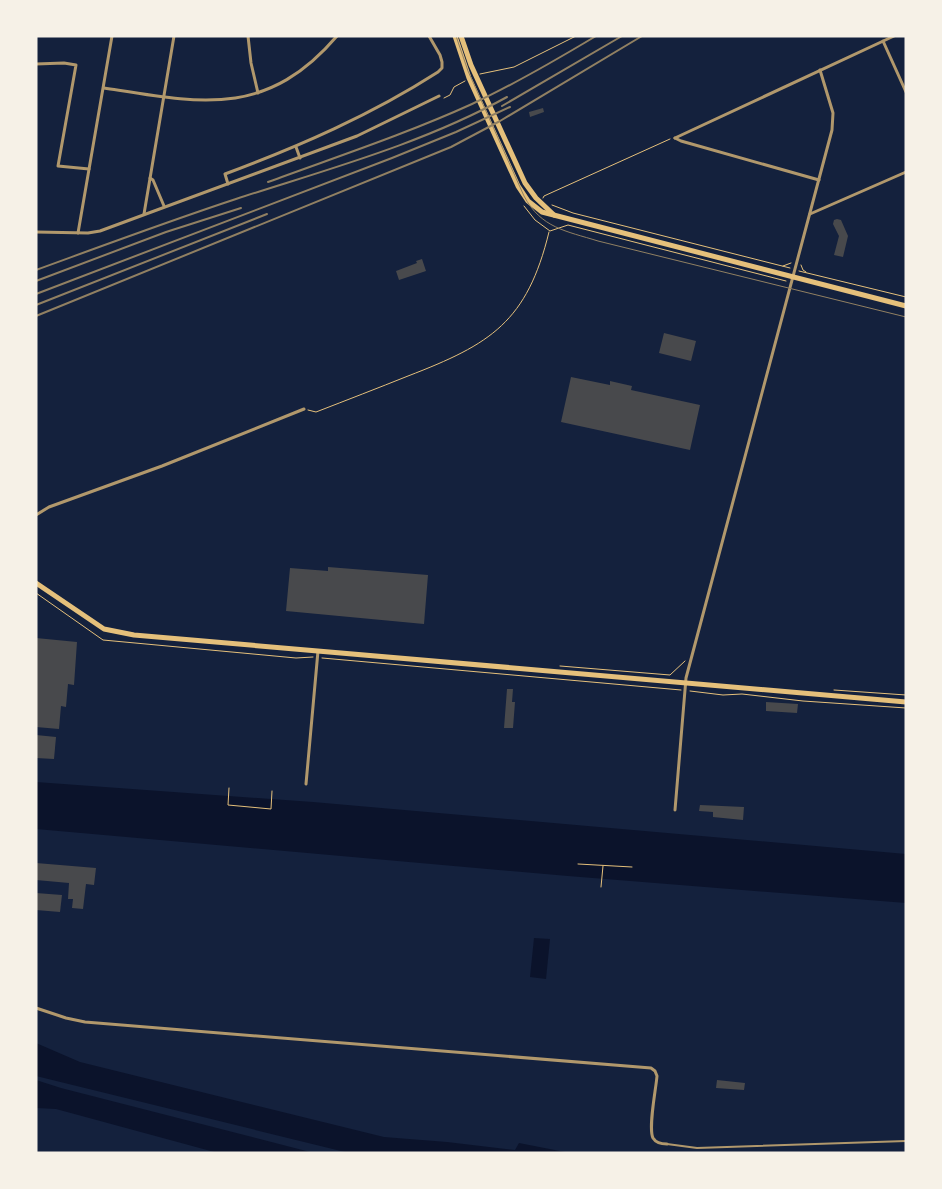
<svg xmlns="http://www.w3.org/2000/svg" width="942" height="1189" font-family="'Source Sans 3',sans-serif">
<style>
.water{fill:#0b132b}
.building{fill:#48494c}
.lines{fill:none;stroke-linecap:round;stroke-linejoin:round}
.path{stroke:#e5c07b;stroke-width:1}
.service{stroke:#b1986c;stroke-width:2}
.minor{stroke:#b1986c;stroke-width:3}
.secondary{stroke:#e5c07b;stroke-width:5}
.tram{stroke:#918062;stroke-width:1}
.rail{stroke:#918062;stroke-width:2}
</style>
<rect width="100%" height="100%" fill="#14213d"/>
<!-- water -->
<g class="water">
<path d="M 36,782 L 313,802 L 906,854 L 906,903 L 568,876 L 36,829 Z"/>
<path d="M 534,938 L 550,939 L 546,979 L 530,977 Z"/>
<path d="M 36,1043 L 80,1062 L 384,1137 L 447,1142 L 515,1150 L 519,1143 L 570,1153 L 349,1153 L 36,1076 Z"/>
<path d="M 36,1080 L 61,1088 L 314,1153 L 218,1153 L 56,1109 L 36,1108 Z"/>
</g>
<!-- building -->
<g class="building">
<path d="M 543,108 L 544,112 L 530,117 L 529,112 Z"/>
<path d="M 837,219 L 841,220 L 848,236 L 843,257 L 834,255 L 839,236 L 833,224 L 834,220 Z"/>
<path d="M 422,259 L 426,271 L 399,280 L 396,271 L 417,263 L 416,261 Z"/>
<path d="M 664,333 L 696,341 L 691,361 L 659,353 Z"/>
<path d="M 571,377 L 610,385 L 610,381 L 632,386 L 631,390 L 700,405 L 690,450 L 561,422 Z"/>
<path d="M 328,567 L 428,575 L 424,624 L 286,611 L 290,568 L 328,571 Z"/>
<path d="M 36,638 L 77,642 L 74,685 L 68,684 L 66,707 L 61,706 L 59,729 L 36,727 Z"/>
<path d="M 507,689 L 513,689 L 512,702 L 515,702 L 513,728 L 504,728 Z"/>
<path d="M 766,702 L 798,704 L 797,713 L 766,711 Z"/>
<path d="M 36,735 L 56,737 L 54,759 L 36,758 Z"/>
<path d="M 700,805 L 744,807 L 743,820 L 713,817 L 713,812 L 699,811 Z"/>
<path d="M 36,863 L 96,868 L 94,885 L 86,884 L 83,909 L 72,908 L 73,899 L 68,899 L 69,883 L 36,880 Z"/>
<path d="M 36,893 L 62,895 L 60,912 L 36,910 Z"/>
<path d="M 717,1080 L 745,1083 L 744,1090 L 716,1088 Z"/>
</g>
<g class="lines">
<!-- path -->
<g class="path">
<path d="M 480,74 L 514,67 L 576,36"/>
<path d="M 444,98 L 450,95 L 454,87 L 465,81"/>
<path d="M 543,198 L 544,196 L 670,139"/>
<path d="M 552,205 L 573,213 L 790,268"/>
<path d="M 524,206 L 535,220 L 550,231 L 568,225 L 786,281"/>
<path d="M 801,265 L 803,270 L 806,272"/>
<path d="M 783,266 L 791,263"/>
<path d="M 799,271 L 906,297"/>
<path d="M 308,410 L 316,412 C 347,400 378,388 408,376 C 491,344 527,322 549,232"/>
<path d="M 36,593 L 103,640 L 296,658 L 313,657"/>
<path d="M 322,658 L 681,690"/>
<path d="M 560,666 L 670,675 L 685,661"/>
<path d="M 834,690 L 906,695"/>
<path d="M 690,691 L 723,695 L 742,694 L 803,701 L 906,708"/>
<path d="M 229,788 L 228,805 L 271,809 L 272,791"/>
<path d="M 578,864 L 632,867"/>
<path d="M 601,887 L 603,866"/>
</g>
<!-- service -->
<path class="service" d="M 667,1144 L 697,1148 L 906,1141"/>
<!-- minor -->
<g class="minor">
<path d="M 248,36 L 251,63 L 258,93"/>
<path d="M 883,41 L 906,92"/>
<path d="M 36,64 L 64,63 L 76,65 L 58,166 L 89,169"/>
<path d="M 104,88 C 199,103 266,119 337,36"/>
<path d="M 675,138 L 894,36"/>
<path d="M 675,138 L 681,141 L 819,180"/>
<path d="M 296,147 L 300,158"/>
<path d="M 150,178 L 153,180 L 164,206"/>
<path d="M 228,184 L 225,174 C 300,146 371,115 438,72 L 442,68 L 442,62 L 440,55 L 429,36"/>
<path d="M 144,214 L 174,36"/>
<path d="M 810,214 L 906,172"/>
<path d="M 36,232 L 88,233 L 100,231 L 357,136 L 439,96"/>
<path d="M 78,233 L 112,36"/>
<path d="M 36,515 L 49,507 L 162,466 L 304,409"/>
<path d="M 306,784 L 318,651"/>
<path d="M 675,810 L 686,678 L 832,130 L 833,113 L 820,70"/>
<path d="M 36,1008 L 66,1018 L 85,1022 L 651,1068 L 655,1071 L 657,1076 C 656,1089 648,1128 653,1138 C 656,1143 662,1144 667,1144"/>
</g>
<!-- secondary -->
<g class="secondary">
<path d="M 455,36 L 469,78 L 518,186 L 528,201 L 542,212 L 906,306"/>
<path d="M 461,36 L 471,65 L 525,183 L 536,198 L 554,215"/>
<path d="M 36,583 L 104,629 L 134,635 L 906,702"/>
</g>
<!-- tram -->
<path class="tram" d="M 456,36 L 468,71 L 524,196 C 541,228 566,231 598,241 L 906,317"/>
<!-- rail -->
<g class="rail">
<path d="M 502,106 L 622,36"/>
<path d="M 268,182 C 336,157 406,134 472,104 C 515,84 556,60 596,36"/>
<path d="M 36,270 C 102,246 169,221 236,199 C 328,169 422,144 507,97"/>
<path d="M 36,281 L 166,232 L 241,208"/>
<path d="M 36,294 L 392,158 L 456,132 L 510,107"/>
<path d="M 36,305 L 267,214"/>
<path d="M 36,316 L 451,147 L 500,121 L 642,36"/>
</g>
</g>
<!-- border -->
<rect width="942" height="1189" fill="none" stroke="#f6f1e7" stroke-width="75"/>
</svg>
